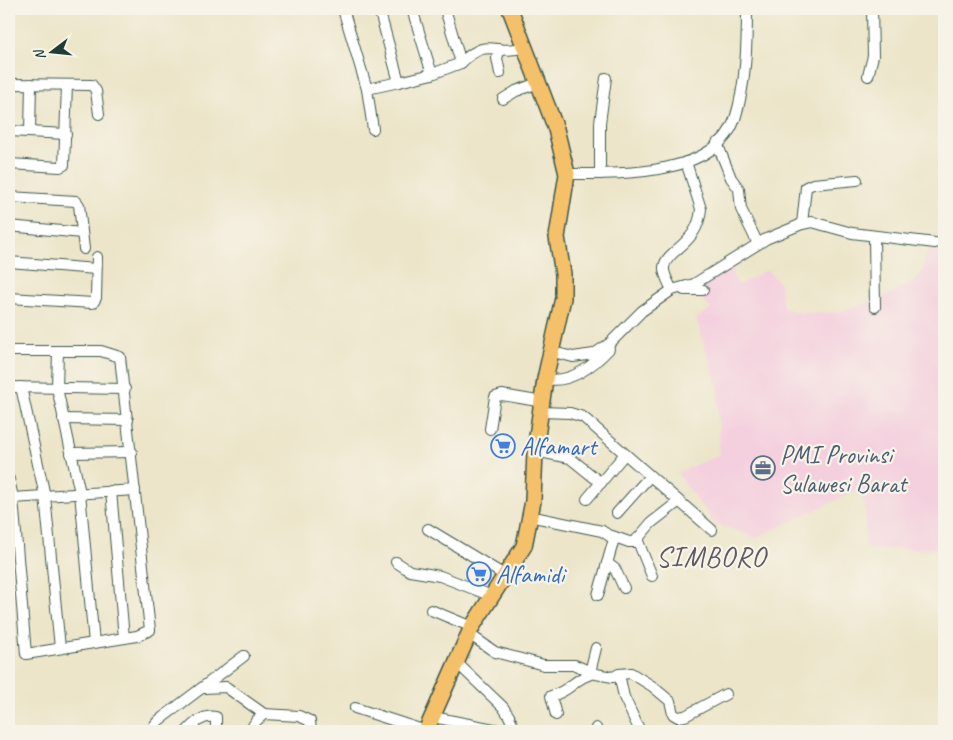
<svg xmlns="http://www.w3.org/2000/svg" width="953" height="740" font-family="Caveat,sans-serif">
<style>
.built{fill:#f4cfde}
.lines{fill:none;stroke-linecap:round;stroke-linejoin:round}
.minor-casing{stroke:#3e564a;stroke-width:12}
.highway-casing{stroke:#3e564a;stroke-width:18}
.minor{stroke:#fff;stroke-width:10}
.highway{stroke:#f4c16b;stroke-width:15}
.labels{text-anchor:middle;stroke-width:4.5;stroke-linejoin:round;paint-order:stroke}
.shop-label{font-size:25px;fill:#366cbe;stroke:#f7f3e8;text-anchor:start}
.service-label{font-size:25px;fill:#4e5e75;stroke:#f7f3e8;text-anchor:start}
.quarter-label{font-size:28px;letter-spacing:1px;fill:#605a62;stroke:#f7f3e8}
</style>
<rect width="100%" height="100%" fill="#f7f3e8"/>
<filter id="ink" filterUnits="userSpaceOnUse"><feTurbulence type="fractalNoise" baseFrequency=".02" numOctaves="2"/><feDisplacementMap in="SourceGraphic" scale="10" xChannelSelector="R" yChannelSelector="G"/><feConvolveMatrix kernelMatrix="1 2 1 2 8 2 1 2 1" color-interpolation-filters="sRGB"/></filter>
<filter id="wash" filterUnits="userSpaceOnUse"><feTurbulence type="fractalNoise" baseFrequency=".0096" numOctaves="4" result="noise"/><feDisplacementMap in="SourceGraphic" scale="20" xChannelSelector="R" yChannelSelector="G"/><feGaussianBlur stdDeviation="1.12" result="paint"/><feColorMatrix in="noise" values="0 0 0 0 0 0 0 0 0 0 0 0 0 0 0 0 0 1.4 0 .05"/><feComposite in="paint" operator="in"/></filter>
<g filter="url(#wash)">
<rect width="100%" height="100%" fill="#ece5c9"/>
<!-- built -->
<path class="built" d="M 944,247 L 944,549 L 865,549 L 865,503 L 855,491 L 756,538 L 714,523 L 677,473 L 719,455 L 718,388 L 696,318 L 711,309 L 695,292 L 700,282 L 727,264 L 738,285 L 767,270 L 780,283 L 783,308 L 800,313 L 839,312 L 876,300 L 909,284 L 922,274 L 927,251 Z"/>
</g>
<g filter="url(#ink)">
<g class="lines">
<!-- minor casing -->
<g class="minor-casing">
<g id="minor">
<path d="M 343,9 L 367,89"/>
<path d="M 412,9 L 432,74"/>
<path d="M 461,63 C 490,35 493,57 525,47"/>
<path d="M 500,73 L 497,58 L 500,49"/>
<path d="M 868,76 L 873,56 L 872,9"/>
<path d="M 399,82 L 432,74 L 461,63 L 445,9"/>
<path d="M 9,84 L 92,85 L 96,91 L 99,114"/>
<path d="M 503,99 L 516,91 L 538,83"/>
<path d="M 373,129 L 367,89 L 399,82 L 379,9"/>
<path d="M 9,131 L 66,134"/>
<path d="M 30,132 L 31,84"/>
<path d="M 717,143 L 731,178 L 739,189 L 741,209 L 758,244"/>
<path d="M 9,164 L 60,167 L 64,165 L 67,85"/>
<path d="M 567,174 C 615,174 715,178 735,119 C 746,85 747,44 747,9"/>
<path d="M 600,174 L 600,123 L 606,78"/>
<path d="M 9,197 L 76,201 L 79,205 L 84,249"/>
<path d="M 802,224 L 806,187 L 813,184 L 857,180"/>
<path d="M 9,226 L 82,233"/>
<path d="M 874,236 L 875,307"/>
<path d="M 9,262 L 96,269"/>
<path d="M 672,290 C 669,283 663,274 664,267 C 667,249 698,245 701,209 L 686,162"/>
<path d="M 684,290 L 703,290"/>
<path d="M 9,298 L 93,303 L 96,298 L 97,257"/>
<path d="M 9,351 L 101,351 L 120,357 L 150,630 L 137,636 L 26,654 L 13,498 L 9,479"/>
<path d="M 58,351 L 57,388 L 80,493 L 94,643"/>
<path d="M 553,352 L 573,357 L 594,354 L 609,344 L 642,311 L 672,290 L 694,284 L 766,239 L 802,224 L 812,222 L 852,233 L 935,243"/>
<path d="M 545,379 C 570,384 592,367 609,349"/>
<path d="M 9,387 L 125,389"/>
<path d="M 21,387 L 45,496 L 60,648"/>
<path d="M 541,412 L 570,413 L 583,417 L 712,530"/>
<path d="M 63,419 L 128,420"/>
<path d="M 490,429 L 495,397 L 502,395 L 543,402"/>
<path d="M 535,451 L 570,458 L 601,483"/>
<path d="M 71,453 L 132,452"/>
<path d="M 111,491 L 124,638"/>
<path d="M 13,498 L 135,490"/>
<path d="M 587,499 L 624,455"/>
<path d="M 617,513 L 650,476"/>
<path d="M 529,516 L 602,531 L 614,539 L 598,595"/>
<path d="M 428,529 L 506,576"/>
<path d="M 612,536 L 629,542 L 635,542 L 651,523 L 678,502"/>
<path d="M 637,539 L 652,576"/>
<path d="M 396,562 L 410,571 L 440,576 L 492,596"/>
<path d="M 607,563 L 615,569 L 624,588"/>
<path d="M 431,610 L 472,627"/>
<path d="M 469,634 L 495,652 L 544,665 L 575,665 L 596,674 L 613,677 L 619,674 L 624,697 L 640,731"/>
<path d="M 456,662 L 503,707 L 509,716 L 515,731"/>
<path d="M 590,672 L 596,648"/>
<path d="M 619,674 L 631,673 L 652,686 L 670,701 L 673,714 L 678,717 L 685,716 L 726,694"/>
<path d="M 204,688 L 226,687 L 264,714"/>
<path d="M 355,708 L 426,731"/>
<path d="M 556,715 L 551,696 C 573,690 572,679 594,673"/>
<path d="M 433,717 L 504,731"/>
<path d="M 596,728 L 597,731"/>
<path d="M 154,731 L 154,726 L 158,721 L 244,656"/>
<path d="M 187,731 C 194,723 204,714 216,717 L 216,731"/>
<path d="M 250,731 L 256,721 L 264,714 L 299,716 L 310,721 L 311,731"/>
</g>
</g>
<!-- highway casing -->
<g class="highway-casing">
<path id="highway" d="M 426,731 L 472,627 L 524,546 L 533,501 L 535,451 L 545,379 L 563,298 L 563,274 L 557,237 L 567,174 L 556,129 L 510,9"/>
</g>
<!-- minor -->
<use href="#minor" class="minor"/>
<!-- highway -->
<use href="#highway" class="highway"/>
</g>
</g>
<!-- icons -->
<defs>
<g id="supermarket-ring" transform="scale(1.25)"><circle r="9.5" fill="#f7f3e8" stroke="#3f7fe0" stroke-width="1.5"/><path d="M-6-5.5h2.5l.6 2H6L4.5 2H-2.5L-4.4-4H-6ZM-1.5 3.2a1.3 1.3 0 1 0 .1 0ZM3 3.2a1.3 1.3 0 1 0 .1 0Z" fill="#3f7fe0"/></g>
<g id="office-ring" transform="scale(1.25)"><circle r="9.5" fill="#f7f3e8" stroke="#5c6f8a" stroke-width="1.5"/><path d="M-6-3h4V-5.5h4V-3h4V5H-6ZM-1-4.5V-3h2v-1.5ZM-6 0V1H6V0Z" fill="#5c6f8a"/></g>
</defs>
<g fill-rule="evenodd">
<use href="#supermarket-ring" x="503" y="446"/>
<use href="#office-ring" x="763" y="468"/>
<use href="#supermarket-ring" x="479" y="574"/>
</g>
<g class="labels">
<!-- shop labels -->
<g class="shop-label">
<text x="520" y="455">Alfamart</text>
<text x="496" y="583">Alfamidi</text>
</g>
<!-- service labels -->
<g class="service-label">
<text x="780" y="463">PMI Provinsi<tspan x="780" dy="29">Sulawesi Barat</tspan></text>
</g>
<!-- quarter labels -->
<g class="quarter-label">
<text x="711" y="566">SIMBORO</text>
</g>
</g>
<!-- margin -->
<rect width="953" height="740" fill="none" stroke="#f7f3e8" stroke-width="30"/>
<!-- north arrow -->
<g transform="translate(52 52) rotate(254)" stroke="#f7f3e8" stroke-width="4" paint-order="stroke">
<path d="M0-4L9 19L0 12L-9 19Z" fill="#1f3d34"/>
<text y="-8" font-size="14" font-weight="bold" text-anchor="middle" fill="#1f3d34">N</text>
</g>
</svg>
